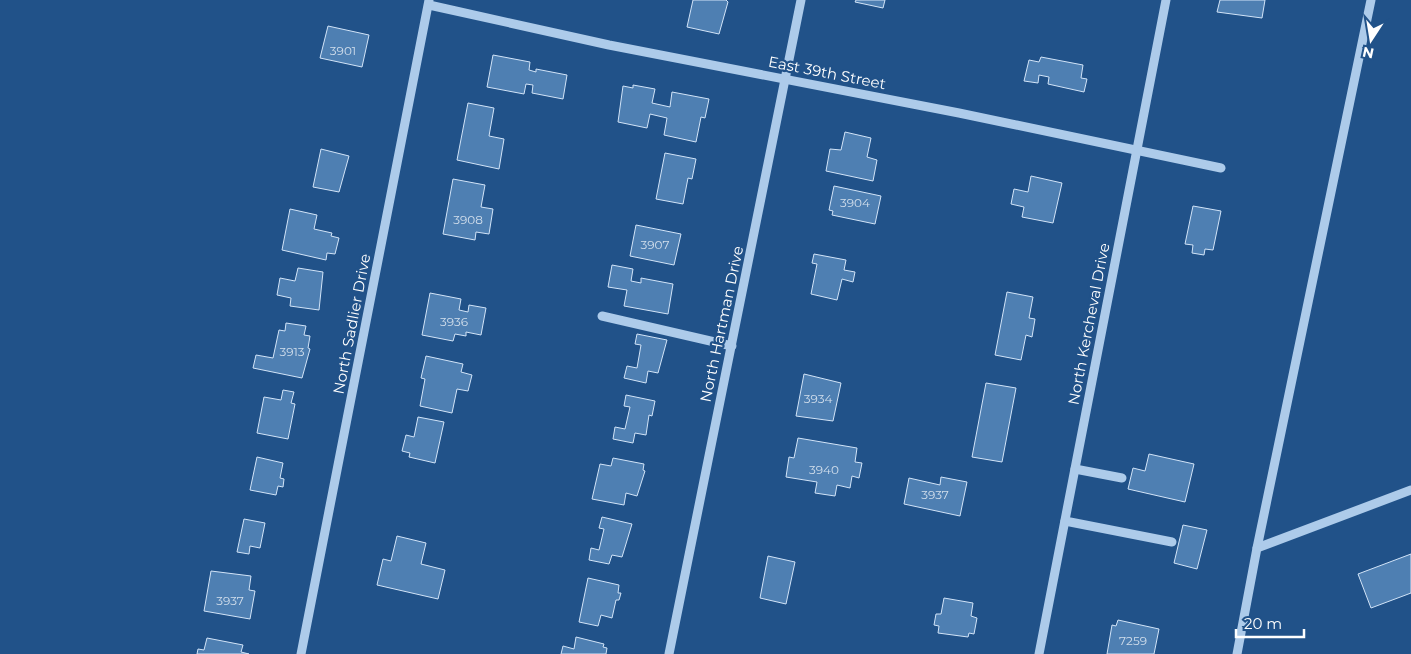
<svg xmlns="http://www.w3.org/2000/svg" width="1411" height="654" font-family="Montserrat,sans-serif">
<style>
.building{fill:#4e7fb2;stroke:#d2e4f8}
.lines{fill:none;stroke-linecap:round;stroke-linejoin:round}
.minor{stroke:#adcbea;stroke-width:9}
.labels{text-anchor:middle;stroke-width:4.5;stroke-linejoin:round;paint-order:stroke}
.number-label{font-size:12px;fill:#d3dfec}
.street-label{font-size:15px;fill:#fff;stroke:#215289}
</style>
<rect width="100%" height="100%" fill="#215289"/>
<!-- building -->
<g class="building">
<path d="M 693,0 L 726,0 L 728,2 L 719,34 L 687,27 Z"/>
<path d="M 856,0 L 885,0 L 883,8 L 855,2 Z"/>
<path d="M 1220,0 L 1265,0 L 1262,18 L 1217,12 Z"/>
<path d="M 328,26 L 369,35 L 362,67 L 320,58 Z"/>
<path d="M 493,55 L 530,62 L 529,70 L 536,72 L 536,69 L 567,75 L 563,99 L 532,93 L 533,85 L 526,84 L 524,94 L 487,87 Z"/>
<path d="M 1041,57 L 1083,65 L 1081,78 L 1087,79 L 1084,92 L 1048,84 L 1049,77 L 1039,75 L 1038,83 L 1024,81 L 1029,60 L 1039,62 Z"/>
<path d="M 633,85 L 655,89 L 652,103 L 670,107 L 672,92 L 709,99 L 705,118 L 701,117 L 696,142 L 664,135 L 667,118 L 650,114 L 647,128 L 618,122 L 623,86 L 633,88 Z"/>
<path d="M 468,103 L 494,108 L 489,136 L 504,139 L 499,169 L 457,160 Z"/>
<path d="M 845,132 L 871,138 L 867,157 L 877,160 L 873,181 L 826,171 L 830,149 L 841,150 Z"/>
<path d="M 321,149 L 349,156 L 339,192 L 313,187 Z"/>
<path d="M 665,153 L 696,159 L 692,179 L 688,178 L 683,204 L 656,199 Z"/>
<path d="M 1031,176 L 1062,183 L 1053,223 L 1022,217 L 1024,207 L 1011,204 L 1014,189 L 1028,192 Z"/>
<path d="M 453,179 L 485,185 L 481,207 L 493,209 L 489,234 L 476,232 L 475,240 L 443,234 Z"/>
<path d="M 834,186 L 881,196 L 875,224 L 832,215 L 833,211 L 829,210 Z"/>
<path d="M 1193,206 L 1221,211 L 1213,250 L 1205,249 L 1204,255 L 1192,253 L 1193,245 L 1185,244 Z"/>
<path d="M 290,209 L 317,215 L 314,229 L 332,233 L 331,236 L 339,238 L 335,254 L 327,253 L 326,260 L 282,250 Z"/>
<path d="M 636,225 L 681,234 L 674,265 L 630,256 Z"/>
<path d="M 814,254 L 846,260 L 844,270 L 855,272 L 853,282 L 842,279 L 837,300 L 811,294 L 817,264 L 812,263 Z"/>
<path d="M 612,265 L 633,269 L 631,281 L 641,283 L 641,278 L 673,284 L 668,314 L 624,306 L 627,290 L 608,287 Z"/>
<path d="M 298,268 L 323,272 L 319,310 L 290,306 L 291,298 L 277,295 L 280,278 L 295,281 Z"/>
<path d="M 1007,292 L 1033,297 L 1029,318 L 1035,319 L 1032,337 L 1026,335 L 1021,360 L 995,355 Z"/>
<path d="M 430,293 L 461,299 L 459,310 L 468,312 L 469,305 L 486,308 L 481,335 L 466,332 L 466,336 L 455,334 L 453,341 L 422,335 Z"/>
<path d="M 286,323 L 306,326 L 304,335 L 310,336 L 308,348 L 310,349 L 302,378 L 253,368 L 256,355 L 273,358 L 279,330 L 285,331 Z"/>
<path d="M 637,334 L 667,340 L 658,373 L 648,371 L 646,383 L 624,378 L 627,366 L 637,368 L 641,345 L 635,344 Z"/>
<path d="M 426,356 L 463,364 L 461,372 L 472,375 L 468,391 L 457,389 L 452,413 L 420,406 L 425,379 L 421,378 Z"/>
<path d="M 804,374 L 841,383 L 833,421 L 796,416 Z"/>
<path d="M 986,383 L 1016,388 L 1002,462 L 972,457 Z"/>
<path d="M 283,390 L 294,392 L 291,403 L 295,404 L 288,439 L 257,433 L 264,397 L 281,400 Z"/>
<path d="M 626,395 L 655,401 L 652,416 L 649,415 L 646,435 L 635,433 L 633,443 L 613,439 L 615,427 L 625,429 L 630,407 L 624,406 Z"/>
<path d="M 418,417 L 444,422 L 435,463 L 409,457 L 410,453 L 402,451 L 406,435 L 414,437 Z"/>
<path d="M 798,438 L 857,448 L 855,462 L 862,463 L 859,478 L 852,476 L 850,488 L 837,485 L 835,496 L 815,493 L 817,482 L 786,477 L 789,457 L 794,458 Z"/>
<path d="M 1149,454 L 1194,464 L 1185,502 L 1128,489 L 1133,468 L 1145,471 Z"/>
<path d="M 257,457 L 283,463 L 280,478 L 284,479 L 283,487 L 278,486 L 276,495 L 250,490 Z"/>
<path d="M 613,458 L 644,464 L 643,470 L 645,471 L 637,496 L 626,493 L 624,505 L 592,499 L 600,464 L 611,466 Z"/>
<path d="M 941,477 L 967,482 L 960,516 L 904,504 L 909,478 L 940,485 Z"/>
<path d="M 602,517 L 632,524 L 622,557 L 612,555 L 609,564 L 589,560 L 591,548 L 599,550 L 604,529 L 599,528 Z"/>
<path d="M 244,519 L 265,523 L 260,548 L 250,546 L 249,554 L 237,552 Z"/>
<path d="M 1183,525 L 1207,530 L 1197,569 L 1174,563 Z"/>
<path d="M 397,536 L 426,543 L 421,564 L 445,570 L 438,599 L 377,585 L 383,559 L 391,561 Z"/>
<path d="M 1411,554 L 1411,593 L 1371,608 L 1358,574 Z"/>
<path d="M 768,556 L 795,562 L 786,604 L 760,598 Z"/>
<path d="M 211,571 L 251,576 L 249,590 L 255,591 L 250,619 L 204,611 Z"/>
<path d="M 588,578 L 619,585 L 618,593 L 621,593 L 619,600 L 616,600 L 612,618 L 601,615 L 598,626 L 579,622 Z"/>
<path d="M 944,598 L 973,603 L 971,616 L 977,618 L 974,634 L 969,633 L 968,637 L 938,633 L 939,626 L 934,625 L 936,614 L 941,614 Z"/>
<path d="M 1118,620 L 1159,629 L 1154,654 L 1107,654 L 1112,625 L 1116,626 Z"/>
<path d="M 576,637 L 604,644 L 603,647 L 607,648 L 606,654 L 561,654 L 563,646 L 574,649 Z"/>
<path d="M 207,638 L 243,645 L 241,652 L 249,654 L 197,654 L 198,649 L 204,650 Z"/>
</g>
<g class="lines">
<!-- minor -->
<g class="minor">
<path d="M 429,5 L 609,45 L 959,113 L 1221,168"/>
<path d="M 602,316 L 732,346"/>
<path d="M 1075,469 L 1122,478"/>
<path d="M 1065,521 L 1172,542"/>
<path d="M 1257,548 L 1371,0"/>
<path d="M 301,654 L 429,0"/>
<path d="M 669,654 L 801,0"/>
<path d="M 1039,654 L 1166,0"/>
<path d="M 1237,654 L 1257,548 L 1411,490"/>
</g>
</g>
<g class="labels">
<!-- number labels -->
<g class="number-label">
<text x="343" y="55">3901</text>
<text x="855" y="207">3904</text>
<text x="468" y="224">3908</text>
<text x="655" y="249">3907</text>
<text x="454" y="326">3936</text>
<text x="292" y="356">3913</text>
<text x="818" y="403">3934</text>
<text x="824" y="474">3940</text>
<text x="935" y="499">3937</text>
<text x="230" y="605">3937</text>
<text x="1133" y="645">7259</text>
</g>
<!-- street labels -->
<g class="street-label">
<text transform="translate(827 73) rotate(11)" y="5">East 39th Street</text>
<text transform="translate(352 324) rotate(-79)" y="5">North Sadlier Drive</text>
<text transform="translate(722 324) rotate(-78)" y="5">North Hartman Drive</text>
<text transform="translate(1089 324) rotate(-79)" y="5">North Kercheval Drive</text>
</g>
</g>
<!-- north arrow -->
<g transform="translate(1371 40) rotate(192)" stroke="#215289" stroke-width="4" paint-order="stroke">
<path d="M0-4L9 19L0 12L-9 19Z" fill="#ffffff"/>
<text y="-8" font-size="14" font-weight="bold" text-anchor="middle" fill="#ffffff">N</text>
</g>
<!-- scale -->
<path d="M1236 629v8h68v-8" fill="none" stroke="#ffffff" stroke-width="2.5"/>
<text x="1244" y="629" font-size="15" fill="#ffffff" stroke="#215289" stroke-width="4" paint-order="stroke">20 m</text>
</svg>
